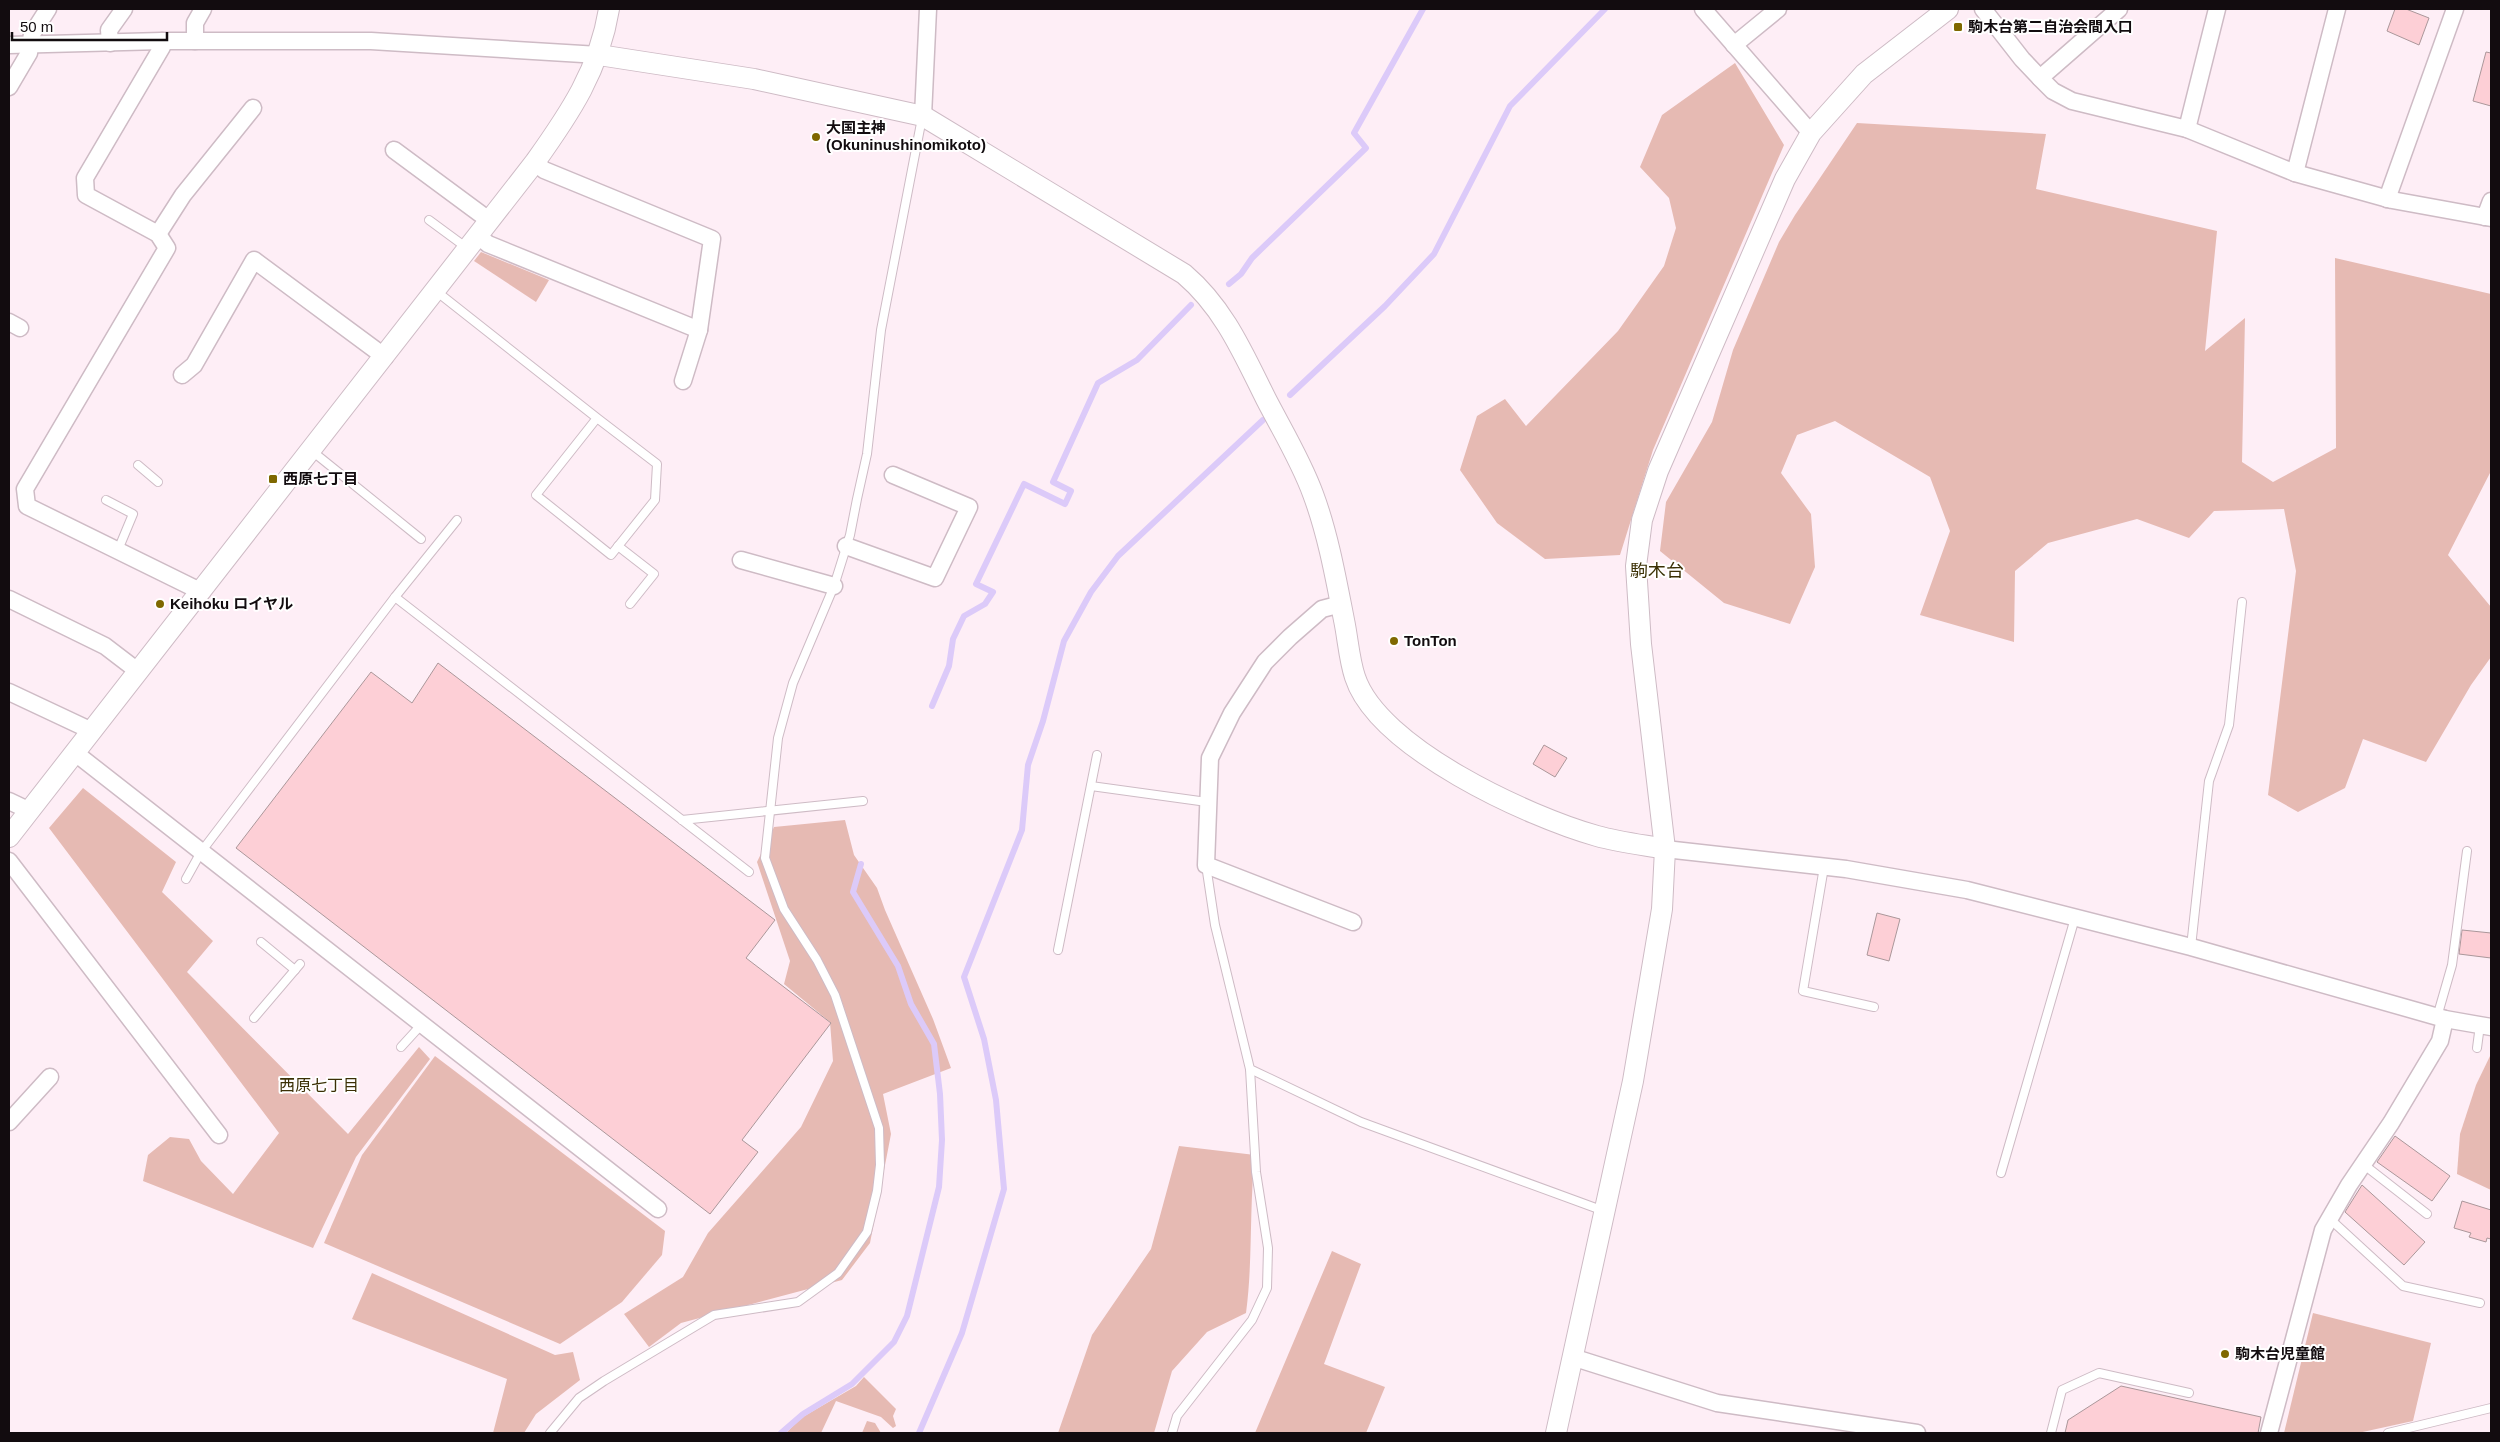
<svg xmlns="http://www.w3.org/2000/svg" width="2500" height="1442" font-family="Arial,'Noto Sans JP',sans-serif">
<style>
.green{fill:#e6bab3}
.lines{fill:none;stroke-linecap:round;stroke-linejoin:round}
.stream{stroke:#dccaf9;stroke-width:6}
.building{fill:#fdcfd6;stroke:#ab979a}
.service-casing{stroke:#cebbc5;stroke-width:10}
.minor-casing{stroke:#cebbc5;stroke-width:19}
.tertiary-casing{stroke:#cebbc5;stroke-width:22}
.service{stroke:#fff;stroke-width:8}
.minor{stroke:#fff;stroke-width:16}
.tertiary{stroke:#fff;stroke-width:20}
.poi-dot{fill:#7f6800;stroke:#fff;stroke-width:2}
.labels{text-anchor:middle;stroke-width:4;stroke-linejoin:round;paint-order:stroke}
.poi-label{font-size:15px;font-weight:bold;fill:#120c0f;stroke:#fff;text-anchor:start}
.neighbourhood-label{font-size:16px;fill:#3b3005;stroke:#fff}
.quarter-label{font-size:18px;fill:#3b3005;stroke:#fff}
</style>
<rect width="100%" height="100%" fill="#feeef6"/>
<!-- green -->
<g class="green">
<path d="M 1735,63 L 1784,145 L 1653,450 L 1620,555 L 1545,559 L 1497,523 L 1460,470 L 1477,416 L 1505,399 L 1526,426 L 1618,331 L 1664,266 L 1676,228 L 1669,198 L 1640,167 L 1662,115 Z"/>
<path d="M 1857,123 L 2046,134 L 2036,189 L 2217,231 L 2205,351 L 2245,318 L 2242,462 L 2273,482 L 2336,448 L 2335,258 L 2491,294 L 2491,471 L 2448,555 L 2491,607 L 2491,657 L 2471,685 L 2426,762 L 2363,739 L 2345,788 L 2298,812 L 2268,795 L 2296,571 L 2284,509 L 2214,511 L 2189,538 L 2137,519 L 2048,543 L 2015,571 L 2014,642 L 1920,615 L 1950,531 L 1930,477 L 1835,421 L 1797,435 L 1781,473 L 1811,514 L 1815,567 L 1790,624 L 1724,603 L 1660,551 L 1666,502 L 1712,422 L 1733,350 L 1779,242 L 1795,215 Z"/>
<path d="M 481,252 L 549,280 L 536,302 L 474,261 Z"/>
<path d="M 83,788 L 176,862 L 162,892 L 213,941 L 187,972 L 348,1134 L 419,1047 L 430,1059 L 356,1157 L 313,1248 L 143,1181 L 148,1155 L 170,1137 L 189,1139 L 201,1161 L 233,1194 L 279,1133 L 49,828 Z"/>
<path d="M 845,820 L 854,855 L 877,888 L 885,910 L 933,1019 L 951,1068 L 883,1094 L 891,1134 L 870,1243 L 842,1280 L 681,1323 L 649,1347 L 624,1314 L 683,1277 L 708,1233 L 801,1127 L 833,1061 L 830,1022 L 784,984 L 790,961 L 757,862 L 774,827 Z"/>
<path d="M 2491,1054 L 2491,1190 L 2457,1174 L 2460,1134 L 2476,1085 Z"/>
<path d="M 435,1056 L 665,1231 L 662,1255 L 622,1302 L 560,1344 L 324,1243 L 362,1155 Z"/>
<path d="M 1179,1146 L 1255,1155 C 1249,1208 1253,1261 1246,1313 L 1207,1332 L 1172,1371 L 1154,1433 L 1058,1433 L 1092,1335 L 1151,1249 Z"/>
<path d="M 1332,1251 L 1361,1264 L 1324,1364 L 1385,1387 L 1366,1433 L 1255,1433 Z"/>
<path d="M 372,1273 L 555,1355 L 573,1352 L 580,1380 L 536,1414 L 524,1433 L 493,1433 L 507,1379 L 352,1319 Z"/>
<path d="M 2313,1313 L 2431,1343 L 2413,1421 L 2358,1433 L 2284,1433 Z"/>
<path d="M 864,1377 L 896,1409 L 893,1416 L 896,1426 L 893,1428 L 881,1417 L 836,1401 L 821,1433 L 786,1433 L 801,1418 L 856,1386 Z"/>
<path d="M 867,1421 L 875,1423 L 881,1433 L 862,1433 Z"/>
</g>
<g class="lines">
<!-- stream -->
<g class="stream">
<path d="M 1229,284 L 1241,274 L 1252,258 L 1366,148 L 1354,133 L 1423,9"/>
<path d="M 1290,395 L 1385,306 L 1434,254 L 1510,106 L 1605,9"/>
<path d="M 932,706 L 949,666 L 953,639 L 964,616 L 985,604 L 993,592 L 976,584 L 1024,484 L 1065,504 L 1071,491 L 1053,482 L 1098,383 L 1137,360 L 1191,305"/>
<path d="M 781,1433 L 803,1414 L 852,1384 L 894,1342 L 907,1316 L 939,1187 L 942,1140 L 940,1094 L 934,1044 L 911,1004 L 898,966 L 853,892 L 861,864"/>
<path d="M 919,1433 L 962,1333 L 1004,1189 L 996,1100 L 984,1039 L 964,977 L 1022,830 L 1028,765 L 1043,721 L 1064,641 L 1091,592 L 1118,556 L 1263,420"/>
</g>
</g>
<!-- building -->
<g class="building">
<path d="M 2395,9 L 2406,9 L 2429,18 L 2419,45 L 2387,31 Z"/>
<path d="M 2486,52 L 2491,53 L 2491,106 L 2473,101 Z"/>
<path d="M 438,663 L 775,920 L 746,958 L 831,1023 L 742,1140 L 758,1152 L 710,1214 L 236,848 L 371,672 L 412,703 Z"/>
<path d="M 1544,745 L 1567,758 L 1555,777 L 1533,764 Z"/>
<path d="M 1877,913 L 1900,919 L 1889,961 L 1867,955 Z"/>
<path d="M 2462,930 L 2491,933 L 2491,958 L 2459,954 Z"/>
<path d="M 2395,1136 L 2450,1176 L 2432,1201 L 2377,1162 Z"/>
<path d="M 2362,1185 L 2425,1242 L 2404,1265 L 2345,1212 Z"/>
<path d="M 2462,1201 L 2491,1210 L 2491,1239 L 2487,1238 L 2486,1242 L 2469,1237 L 2471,1233 L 2454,1228 Z"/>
<path d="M 2121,1386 L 2261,1417 L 2258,1433 L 2065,1433 L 2068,1420 Z"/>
</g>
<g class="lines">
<!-- service casing -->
<g class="service-casing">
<g id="service">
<path d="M 429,220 L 467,248"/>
<path d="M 436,291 L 597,418 L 536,495 L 611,555 L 655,500 L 657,464 L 597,418"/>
<path d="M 312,451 L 421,539"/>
<path d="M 138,465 L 158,482"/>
<path d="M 106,500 L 133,514 L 118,550"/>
<path d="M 618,546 L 654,574 L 630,604"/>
<path d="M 395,597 L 749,872"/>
<path d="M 1091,786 L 1207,802"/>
<path d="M 682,820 L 863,801"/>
<path d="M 1206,865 L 1215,925 L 1250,1069 L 1361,1122 L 1604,1211"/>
<path d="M 1824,867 L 1803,991 L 1874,1007"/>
<path d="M 186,879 L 201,852 L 395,597 L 457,520"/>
<path d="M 261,942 L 295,970"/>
<path d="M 2191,947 L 2209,781 L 2229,725 L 2242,602"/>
<path d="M 1058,950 L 1097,755"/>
<path d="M 2437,1017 L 2452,965 L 2467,851"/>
<path d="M 254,1018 L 300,964"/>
<path d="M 401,1047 L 422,1024"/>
<path d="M 2477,1048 L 2480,1025"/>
<path d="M 2363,1164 L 2427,1214"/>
<path d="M 2001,1173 L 2075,918"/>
<path d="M 2330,1219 L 2403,1286 L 2480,1303"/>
<path d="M 550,1433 L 579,1398 L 604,1381 L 714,1315 L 798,1302 L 838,1273 L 867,1232 L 877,1191 L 880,1165 L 879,1128 L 835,995 L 817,960 L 784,909 L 765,858 L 778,738 L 793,683 L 834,586 L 850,535 L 857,499 L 867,454 L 881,330 L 922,118"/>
<path d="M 1172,1433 L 1177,1416 L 1252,1320 L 1267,1288 L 1268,1248 L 1256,1172 L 1250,1069"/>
<path d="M 2051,1433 L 2062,1390 L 2099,1373 L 2189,1393"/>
<path d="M 2388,1433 L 2491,1408"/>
</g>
</g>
<!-- minor casing -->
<g class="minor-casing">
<g id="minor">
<path d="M 1703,9 L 1811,133"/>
<path d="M 1983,9 L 2022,59 L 2040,78 L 2053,91 L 2072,101 L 2187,129 L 2295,173 L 2392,200 L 2491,218"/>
<path d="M 162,41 L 162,47 L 85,178 L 86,195 L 158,234 L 167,248 L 25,489 L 27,506 L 202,592"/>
<path d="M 195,41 L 195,23 L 203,9"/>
<path d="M 110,43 L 109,30 L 124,9"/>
<path d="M 9,45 L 162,41 L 371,41 L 599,55"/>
<path d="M 1734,45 L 1778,9"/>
<path d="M 2040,78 L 2119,9"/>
<path d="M 9,87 L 29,53 L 32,34 L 48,9"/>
<path d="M 923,116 L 928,9"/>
<path d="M 2187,129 L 2217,9"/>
<path d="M 394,150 L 490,221"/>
<path d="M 535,162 L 544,170 L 712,239 L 699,330 L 683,381"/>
<path d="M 2295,173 L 2337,9"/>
<path d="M 2387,199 L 2455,9"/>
<path d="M 2485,217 L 2491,201"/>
<path d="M 158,234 L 183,195 L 253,108"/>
<path d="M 478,236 L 488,244 L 699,330"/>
<path d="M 9,322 L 20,328"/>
<path d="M 182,375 L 194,365 L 254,260 L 385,357"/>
<path d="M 846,546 L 935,578 L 969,507 L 893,475"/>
<path d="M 741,560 L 834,586"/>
<path d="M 9,599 L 105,646 L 139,672"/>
<path d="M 1341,604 L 1322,609 L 1290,637 L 1265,662 L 1232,713 L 1210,758 L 1206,865 L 1353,922"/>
<path d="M 9,692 L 92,731"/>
<path d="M 74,752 L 658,1209"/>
<path d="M 9,801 L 30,811"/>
<path d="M 1665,849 L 1846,869 L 1967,890 L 2191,947 L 2445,1019 L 2491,1027"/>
<path d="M 9,861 L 219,1135"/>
<path d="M 9,1122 L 50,1077"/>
<path d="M 1572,1357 L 1717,1403 L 1917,1433"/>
<path d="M 2269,1433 L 2323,1230 L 2349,1185 L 2391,1123 L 2440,1041 L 2445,1019"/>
</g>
</g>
<!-- tertiary casing -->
<g class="tertiary-casing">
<g id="tertiary">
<path d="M 599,55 L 754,79 L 923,116 L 1184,274 C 1224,308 1243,353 1266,399 C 1282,430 1301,461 1313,494 C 1328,534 1336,579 1344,620 C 1348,639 1349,659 1355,677 C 1378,748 1529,817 1597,836 C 1619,842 1643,845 1665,849"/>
<path d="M 9,837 L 535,162 C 570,113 599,70 609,9"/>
<path d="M 1556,1433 L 1633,1081 L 1662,909 L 1665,849 L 1641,644 L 1636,566 L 1642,520 L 1658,471 L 1785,179 L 1811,133 L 1864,74 L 1948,9"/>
</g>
</g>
<!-- service -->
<use href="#service" class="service"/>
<!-- minor -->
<use href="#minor" class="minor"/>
<!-- tertiary -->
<use href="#tertiary" class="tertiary"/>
</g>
<!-- markers -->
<g class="poi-dot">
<rect x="1953" y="22" width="10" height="10" rx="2.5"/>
<circle cx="816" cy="137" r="5"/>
<rect x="268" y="474" width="10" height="10" rx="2.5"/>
<circle cx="160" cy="604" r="5"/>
<circle cx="1394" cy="641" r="5"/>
<circle cx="2225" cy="1354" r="5"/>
</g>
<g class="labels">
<!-- poi labels -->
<g class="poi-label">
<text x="1968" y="32">駒木台第二自治会間入口</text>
<text x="826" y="133">大国主神<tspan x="826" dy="17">(Okuninushinomikoto)</tspan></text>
<text x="283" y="484">西原七丁目</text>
<text x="170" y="609">Keihoku ロイヤル</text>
<text x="1404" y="646">TonTon</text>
<text x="2235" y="1359">駒木台児童館</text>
</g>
<!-- neighbourhood labels -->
<g class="neighbourhood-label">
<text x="319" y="1091">西原七丁目</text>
</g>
<!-- quarter labels -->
<g class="quarter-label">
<text x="1657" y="577">駒木台</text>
</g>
</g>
<!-- border -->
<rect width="2500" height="1442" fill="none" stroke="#120c0f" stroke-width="20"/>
<!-- scale -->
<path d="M12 32v8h155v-8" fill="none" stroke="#120c0f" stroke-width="2.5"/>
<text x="20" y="32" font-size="15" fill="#120c0f" stroke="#ffffff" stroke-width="4" paint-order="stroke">50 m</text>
</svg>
